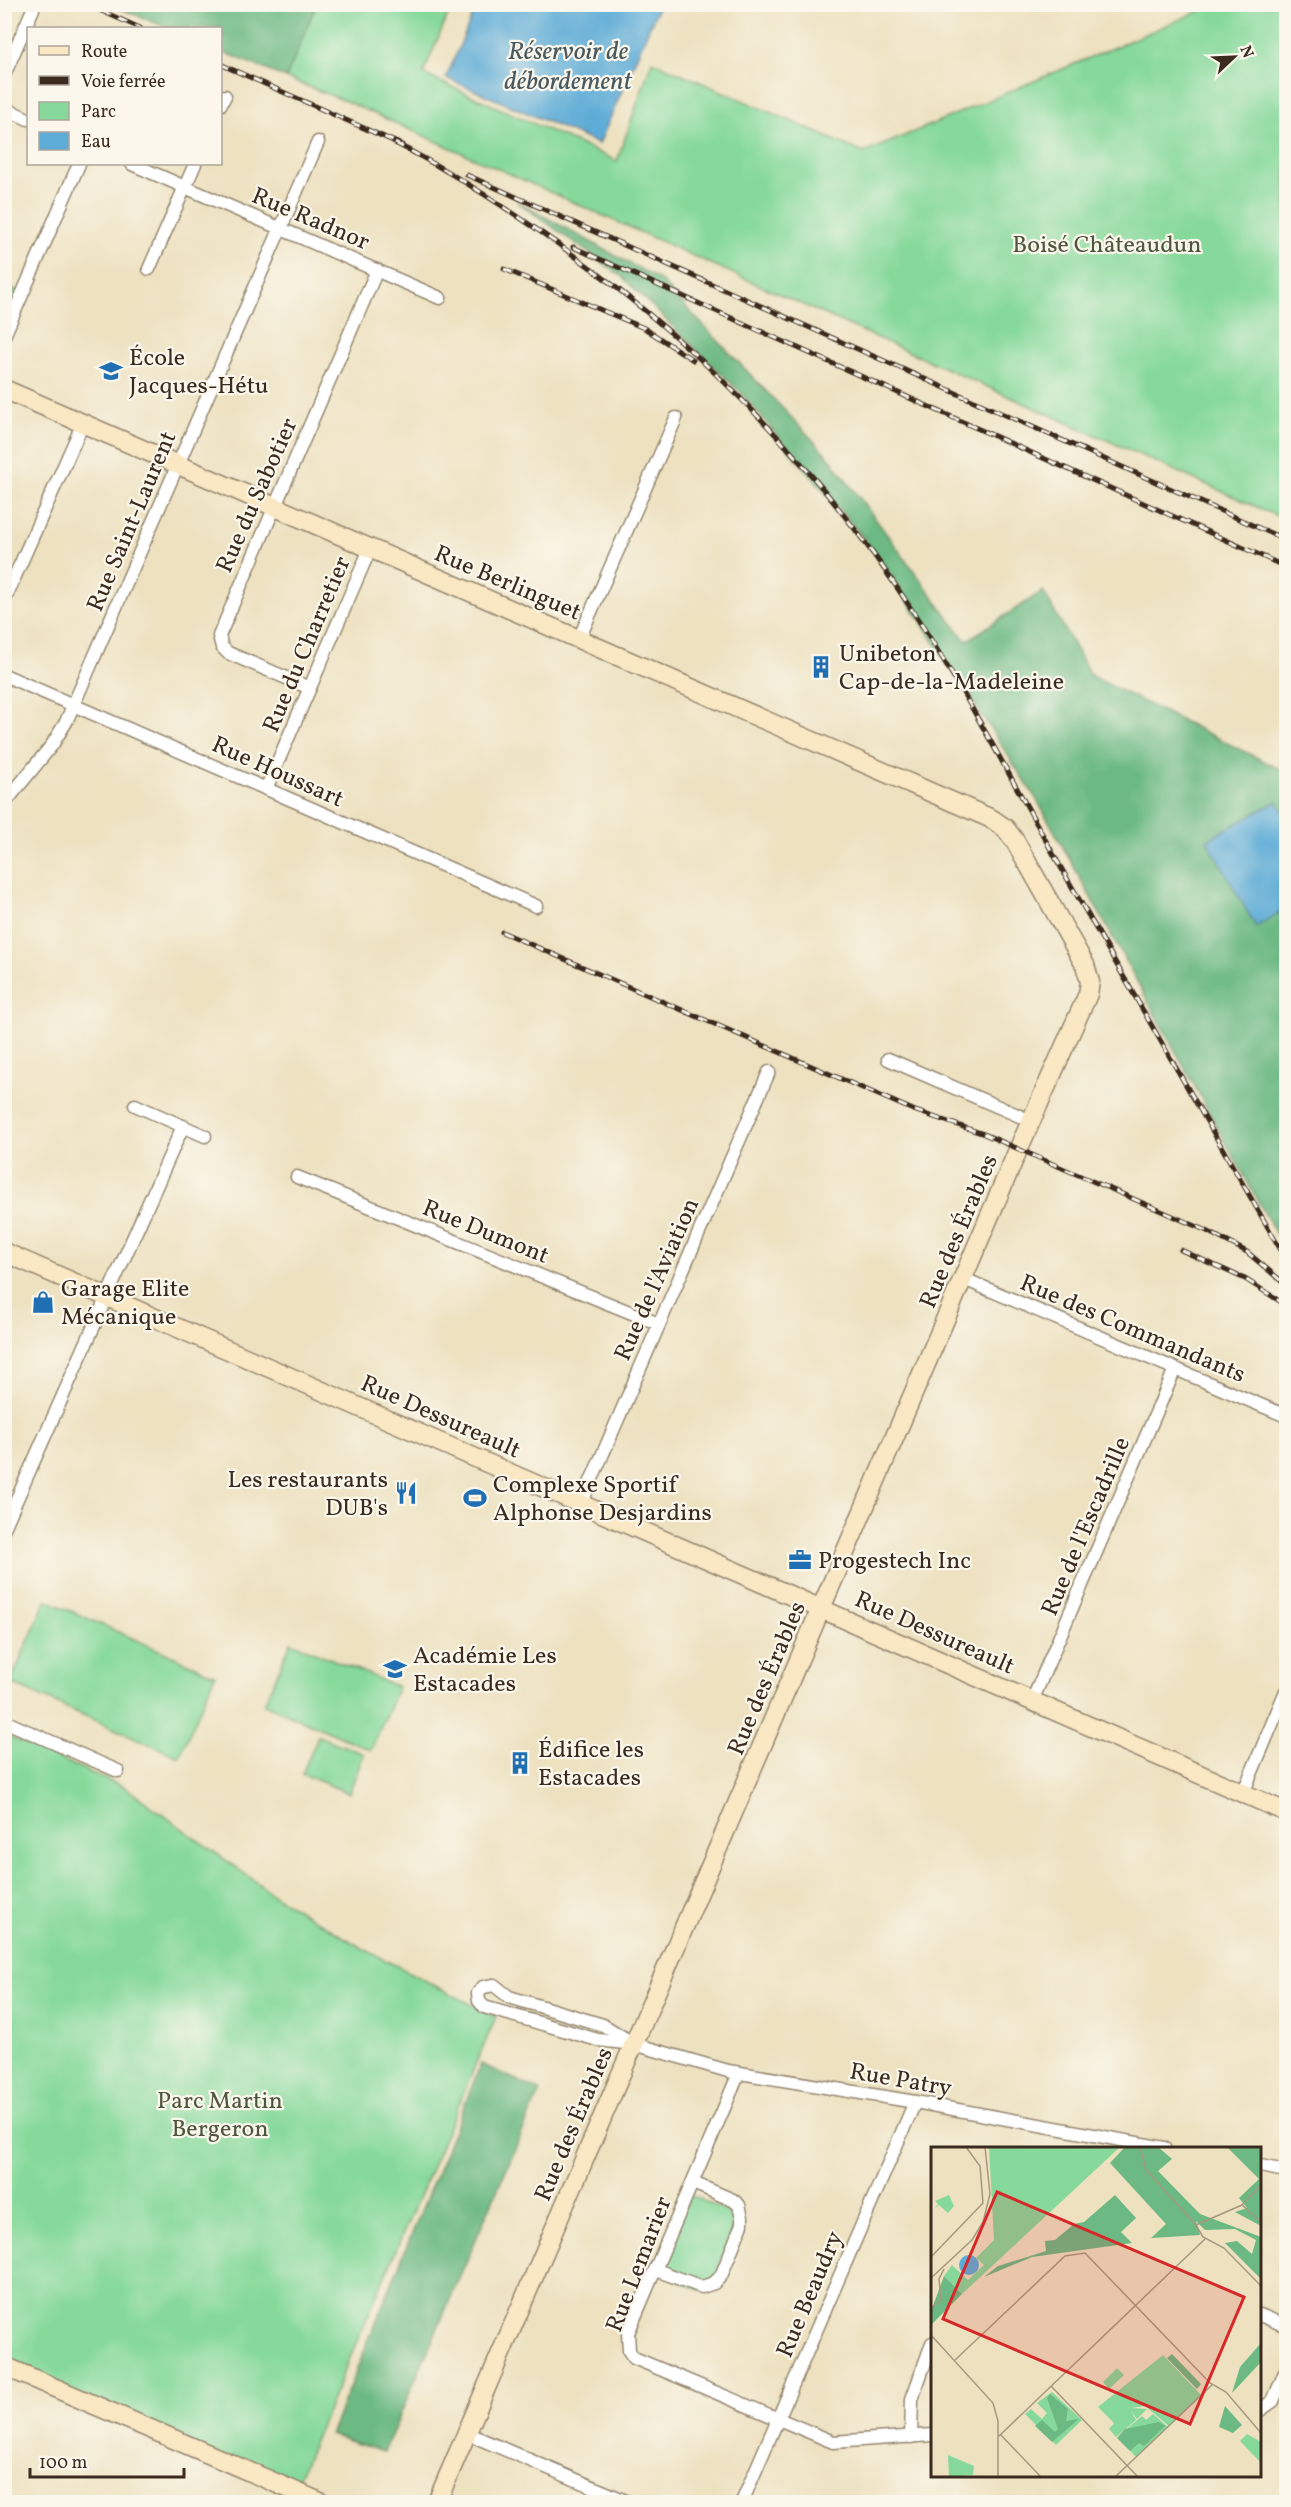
<svg xmlns="http://www.w3.org/2000/svg" width="1291" height="2507" font-family="Vollkorn,serif">
<style>
.green{fill:#86d99b;stroke:#60825c;stroke-width:1.5}
.forest{fill:#6cb983;stroke:#547250;stroke-width:1.5}
.water{fill:#5dacd7;stroke:#4c6b7a;stroke-width:1.5}
.lines{fill:none;stroke-linecap:round;stroke-linejoin:round}
.street-casing{stroke:#94866f;stroke-width:15}
.secondary-casing{stroke:#94866f;stroke-width:21}
.street{stroke:#fff;stroke-width:12}
.secondary{stroke:#fae7c3;stroke-width:18}
.rail-casing{stroke:#3b2a1e;stroke-width:5}
.rail{stroke:#fbf7ec;stroke-width:3;stroke-dasharray:9;stroke-linecap:butt}
.labels{text-anchor:middle;stroke-width:4.5;stroke-linejoin:round;paint-order:stroke}
.street-label{font-size:24px;fill:#3b2a1e;stroke:#fbf7ec}
.park-label{font-size:24px;fill:#4e563d;stroke:#fbf7ec}
.poi-label{font-size:24px;fill:#3b2a1e;stroke:#fbf7ec;text-anchor:start}
.water-label{font-size:26px;font-style:italic;fill:#47585f;stroke:#fbf7ec}
.inset-road{fill:none;stroke:#a6987f;stroke-width:1.5}
.view{fill:#d62828;fill-opacity:0.15;stroke:#d62828;stroke-width:3}
.inset-edge{fill:none;stroke:#3b2a1e;stroke-width:3}
</style>
<rect width="100%" height="100%" fill="#fbf7ec"/>
<filter id="ink" filterUnits="userSpaceOnUse"><feTurbulence type="fractalNoise" baseFrequency=".0167" numOctaves="2"/><feDisplacementMap in="SourceGraphic" scale="12" xChannelSelector="R" yChannelSelector="G"/><feConvolveMatrix kernelMatrix="1 2 1 2 8 2 1 2 1" color-interpolation-filters="sRGB"/></filter>
<filter id="wash" filterUnits="userSpaceOnUse"><feTurbulence type="fractalNoise" baseFrequency=".008" numOctaves="4" result="noise"/><feDisplacementMap in="SourceGraphic" scale="24" xChannelSelector="R" yChannelSelector="G"/><feGaussianBlur stdDeviation="1.35" result="paint"/><feColorMatrix in="noise" values="0 0 0 0 0 0 0 0 0 0 0 0 0 0 0 0 0 1.4 0 .05"/><feComposite in="paint" operator="in"/></filter>
<g filter="url(#wash)">
<rect width="100%" height="100%" fill="#ede1c0"/>
<!-- green -->
<g class="green">
<path d="M 316,5 L 452,5 L 423,74 L 617,161 L 652,61 L 864,153 L 1214,5 L 1286,5 L 1286,520 L 348,102 L 286,78 Z"/>
<path d="M 46,1600 L 215,1675 L 179,1757 L 10,1683 Z"/>
<path d="M 291,1642 L 398,1687 L 371,1750 L 264,1704 Z"/>
<path d="M 5,1735 L 126,1788 L 278,1898 L 364,1949 L 496,2017 L 291,2495 L 5,2370 Z"/>
<path d="M 318,1736 L 364,1754 L 349,1793 L 302,1774 Z"/>
<path d="M 690,2195 L 726,2211 L 736,2225 L 713,2282 L 700,2290 L 656,2271 Z"/>
</g>
<!-- forest -->
<g class="forest">
<path d="M 111,5 L 316,5 L 286,78 L 221,51 L 220,28 L 168,28 Z"/>
<path d="M 516,201 L 660,280 L 830,458 L 966,641 L 1043,591 L 1091,676 L 1286,772 L 1286,1252 L 1037,800 L 905,597 L 865,540 L 743,395 L 621,276 Z"/>
<path d="M 5,285 L 22,293 L 5,332 Z"/>
<path d="M 481,2064 L 540,2091 L 384,2452 L 330,2435 Z"/>
</g>
<!-- water -->
<g class="water">
<path d="M 477,5 L 659,5 L 599,144 L 446,78 Z"/>
<path d="M 1277,801 L 1286,817 L 1286,909 L 1256,927 L 1207,840 Z"/>
</g>
</g>
<g filter="url(#ink)">
<g class="lines">
<!-- street casing -->
<g class="street-casing">
<g id="street">
<path d="M 4,75 L 33,9"/>
<path d="M 220,105 L 225,96"/>
<path d="M 4,108 L 28,119"/>
<path d="M 132,164 L 440,298"/>
<path d="M 149,269 L 195,164"/>
<path d="M 4,336 L 79,164"/>
<path d="M 4,601 L 83,423"/>
<path d="M 579,639 L 676,418"/>
<path d="M 4,675 L 536,906"/>
<path d="M 310,688 L 228,653 L 222,647 L 219,636 L 377,270"/>
<path d="M 266,789 L 370,549"/>
<path d="M 4,804 L 52,745 L 66,722 L 318,142"/>
<path d="M 888,1059 L 1031,1121"/>
<path d="M 135,1105 L 205,1136"/>
<path d="M 297,1177 L 659,1324"/>
<path d="M 964,1279 L 1286,1416"/>
<path d="M 581,1504 L 769,1072"/>
<path d="M 4,1528 L 183,1126"/>
<path d="M 1032,1701 L 1175,1369"/>
<path d="M 4,1721 L 118,1771"/>
<path d="M 1243,1793 L 1286,1691"/>
<path d="M 634,2044 L 603,2025 L 509,1997 L 494,1985 L 483,1987 L 478,1993 L 479,2001 L 484,2007 L 598,2040 L 634,2044 L 728,2071 L 915,2102 L 1164,2148"/>
<path d="M 739,2073 L 628,2333 L 629,2351 L 634,2358 L 833,2442 L 932,2435"/>
<path d="M 1260,2166 L 1286,2171"/>
<path d="M 656,2270 L 702,2287 L 714,2283 L 721,2276 L 742,2224 L 742,2217 L 739,2205 L 733,2200 L 693,2183"/>
<path d="M 1260,2315 L 1286,2326"/>
<path d="M 1260,2410 L 1273,2401 L 1286,2370"/>
<path d="M 466,2433 L 628,2502"/>
<path d="M 911,2437 L 912,2399 L 932,2343"/>
<path d="M 742,2502 L 915,2102"/>
</g>
</g>
<!-- secondary casing -->
<g class="secondary-casing">
<g id="secondary">
<path d="M 4,389 L 992,819 L 1005,828 L 1015,841 L 1085,965 L 1090,982 L 1088,994 L 1018,1150 L 437,2502"/>
<path d="M 4,1252 L 1286,1812"/>
<path d="M 4,2366 L 320,2502"/>
</g>
</g>
<!-- street -->
<use href="#street" class="street"/>
<!-- secondary -->
<use href="#secondary" class="secondary"/>
<!-- rail casing -->
<g class="rail-casing">
<g id="rail">
<path d="M 86,4 L 140,28"/>
<path d="M 220,64 L 402,145"/>
<path d="M 395,143 C 443,167 488,196 532,226 C 684,329 814,459 914,613 C 968,696 1015,786 1064,873 C 1138,1002 1212,1130 1286,1259"/>
<path d="M 467,175 L 1286,540"/>
<path d="M 573,247 L 1286,567"/>
<path d="M 504,269 L 644,328 L 693,360"/>
<path d="M 502,932 L 913,1110 L 984,1134 L 1205,1230 L 1247,1252 L 1286,1285"/>
<path d="M 1181,1250 L 1245,1279 L 1286,1305"/>
</g>
</g>
<!-- rail -->
<use href="#rail" class="rail"/>
</g>
</g>
<!-- icons -->
<defs>
<g id="school-bare" transform="scale(1.8)"><path d="M0-5L7-2L0 1L-7-2ZM-4 1L0 2.5L4 1V4Q0 6-4 4Z" fill="#1f6fb2" stroke="#fbf7ec" stroke-width="2.5" paint-order="stroke"/></g>
<g id="building-bare" transform="scale(1.8)"><path d="M-4-6H4V6H1V3H-1V6H-4ZM-2.5-4.3h1.7v1.8h-1.7ZM.8-4.3h1.7v1.8H.8ZM-2.5-1h1.7V.8h-1.7ZM.8-1h1.7V.8H.8Z" fill="#1f6fb2" stroke="#fbf7ec" stroke-width="2.5" paint-order="stroke"/></g>
<g id="shop-bare" transform="scale(1.8)"><path d="M-5-2.5h2.3a2.7 3.5 0 0 1 5.4 0H5L5.5 6h-11ZM-1.5-2.5h3a1.5 2.3 0 0 0-3 0Z" fill="#1f6fb2" stroke="#fbf7ec" stroke-width="2.5" paint-order="stroke"/></g>
<g id="restaurant-bare" transform="scale(1.8)"><path d="M-5-6h1v4h1v-4h1v4h1v-4h1v5L-1.5 .5V6h-2V.5L-5-1ZM5-6V6H3V1.5H1.5Q1.5-4 5-6Z" fill="#1f6fb2" stroke="#fbf7ec" stroke-width="2.5" paint-order="stroke"/></g>
<g id="stadium-bare" transform="scale(1.8)"><path d="M0-5a6.5 5 0 1 0 0 10a6.5 5 0 1 0 0-10ZM-3.5-1.8h7v3.6h-7Z" fill="#1f6fb2" stroke="#fbf7ec" stroke-width="2.5" paint-order="stroke"/></g>
<g id="office-bare" transform="scale(1.8)"><path d="M-6-3h4V-5.5h4V-3h4V5H-6ZM-1-4.5V-3h2v-1.5ZM-6 0V1H6V0Z" fill="#1f6fb2" stroke="#fbf7ec" stroke-width="2.5" paint-order="stroke"/></g>
</defs>
<g fill-rule="evenodd">
<use href="#school-bare" x="111" y="371"/>
<use href="#building-bare" x="821" y="667"/>
<use href="#shop-bare" x="43" y="1302"/>
<use href="#restaurant-bare" x="406" y="1493"/>
<use href="#stadium-bare" x="475" y="1498"/>
<use href="#office-bare" x="800" y="1560"/>
<use href="#school-bare" x="395" y="1669"/>
<use href="#building-bare" x="520" y="1763"/>
</g>
<g class="labels">
<!-- street labels -->
<g class="street-label">
<text transform="translate(311 218) rotate(23)" y="8">Rue Radnor</text>
<text transform="translate(256 495) rotate(-66)" y="8">Rue du Sabotier</text>
<text transform="translate(131 521) rotate(-67)" y="8">Rue Saint-Laurent</text>
<text transform="translate(508 582) rotate(23)" y="8">Rue Berlinguet</text>
<text transform="translate(306 644) rotate(-67)" y="8">Rue du Charretier</text>
<text transform="translate(278 771) rotate(24)" y="8">Rue Houssart</text>
<text transform="translate(486 1231) rotate(22)" y="8">Rue Dumont</text>
<text transform="translate(958 1231) rotate(-67)" y="8">Rue des Érables</text>
<text transform="translate(656 1279) rotate(-66)" y="8">Rue de l'Aviation</text>
<text transform="translate(1133 1328) rotate(23)" y="8">Rue des Commandants</text>
<text transform="translate(441 1416) rotate(24)" y="8">Rue Dessureault</text>
<text transform="translate(1085 1526) rotate(-67)" y="8">Rue de l'Escadrille</text>
<text transform="translate(935 1632) rotate(24)" y="8">Rue Dessureault</text>
<text transform="translate(766 1678) rotate(-67)" y="8">Rue des Érables</text>
<text transform="translate(901 2079) rotate(10)" y="8">Rue Patry</text>
<text transform="translate(573 2124) rotate(-67)" y="8">Rue des Érables</text>
<text transform="translate(638 2264) rotate(-69)" y="8">Rue Lemarier</text>
<text transform="translate(809 2294) rotate(-67)" y="8">Rue Beaudry</text>
</g>
<!-- park labels -->
<g class="park-label">
<text x="1107" y="252">Boisé Châteaudun</text>
<text x="220" y="2108">Parc Martin<tspan x="220" dy="28">Bergeron</tspan></text>
</g>
<!-- poi labels -->
<g class="poi-label">
<text x="129" y="365">École<tspan x="129" dy="28">Jacques-Hétu</tspan></text>
<text x="839" y="661">Unibeton<tspan x="839" dy="28">Cap-de-la-Madeleine</tspan></text>
<text x="61" y="1296">Garage Elite<tspan x="61" dy="28">Mécanique</tspan></text>
<text x="388" y="1487" text-anchor="end">Les restaurants<tspan x="388" dy="28">DUB's</tspan></text>
<text x="493" y="1492">Complexe Sportif<tspan x="493" dy="28">Alphonse Desjardins</tspan></text>
<text x="818" y="1568">Progestech Inc</text>
<text x="413" y="1663">Académie Les<tspan x="413" dy="28">Estacades</tspan></text>
<text x="538" y="1757">Édifice les<tspan x="538" dy="28">Estacades</tspan></text>
</g>
<!-- water labels -->
<g class="water-label">
<text x="568" y="59">Réservoir de<tspan x="568" dy="30">débordement</tspan></text>
</g>
</g>
<!-- overview -->
<g transform="translate(931 2147)">
<rect width="330" height="330" fill="#ede1c0"/>
<path d="M 58,0 L 189,0 L 31,147 L 13,129 L 21,118 L 37,133 L 53,118 L 45,111 L 63,93 ZM 18,48 L 23,59 L 17,66 L 8,58 L 4,61 L 7,57 L 4,54 ZM 232,208 L 270,248 L 238,279 L 214,259 L 200,261 L 216,262 L 206,272 L 200,264 L 205,273 L 185,290 L 178,282 L 183,276 L 167,260 ZM 186,221 L 193,228 L 178,242 L 172,235 ZM 121,245 L 151,273 L 125,298 L 94,267 L 100,262 L 111,272 L 116,266 L 106,256 ZM 222,267 L 237,280 L 205,310 L 190,294 L 191,286 L 211,269 L 215,273 ZM 316,287 L 330,295 L 330,316 L 309,294 ZM 17,308 L 43,319 L 42,328 L 18,330 Z" fill="#86d99b"/>
<path d="M 194,0 L 227,0 L 241,12 L 227,24 L 269,67 L 330,90 L 330,132 L 294,96 L 306,94 L 321,107 L 325,93 L 304,82 L 274,83 L 265,74 L 269,88 L 220,91 L 235,77 L 179,16 ZM 296,0 L 330,0 L 330,79 L 304,65 L 316,61 L 308,51 L 328,32 ZM 184,48 L 205,71 L 190,85 L 201,96 L 101,110 L 53,130 L 67,119 L 115,104 L 114,94 L 124,93 L 143,77 L 153,75 ZM 13,129 L 31,147 L 0,178 L 0,164 ZM 330,196 L 330,215 L 301,246 L 309,220 ZM 241,207 L 270,237 L 266,242 L 236,211 ZM 119,247 L 137,262 L 135,274 L 148,272 L 121,295 L 104,279 L 111,273 L 124,285 L 127,282 L 116,251 ZM 294,259 L 311,278 L 302,286 L 288,280 ZM 228,275 L 234,279 L 213,299 L 208,296 L 199,304 L 186,291 L 194,282 Z" fill="#6cb983"/>
<path d="M28 118a10 10 0 1 1 20 0a10 10 0 1 1-20 0Z" fill="#5dacd7"/>
<path class="inset-road" d="M 209,0 L 215,23 L 265,78 L 311,58 L 330,75M 311,58 L 330,38M 265,78 L 272,90 L 293,101 L 330,139M 0,110 L 52,56 L 49,19 L 35,0M 0,131 L 41,93 L 52,75 L 59,47 L 54,0M 0,161 L 10,153 L 8,132 L 13,122M 0,188 L 62,256 L 67,274 L 67,330M 24,213 L 134,109 L 154,106 L 279,236 L 295,245 L 330,286M 120,239 L 207,330M 69,287 L 110,330M 67,290 L 274,92M 184,330 L 281,238"/>
<path class="view" d="M 66,45 L 313,150 L 259,277 L 12,172 Z"/>
<rect width="330" height="330" class="inset-edge"/>
</g>
<!-- margin -->
<rect width="1291" height="2507" fill="none" stroke="#fbf7ec" stroke-width="24"/>
<!-- legend -->
<rect x="27" y="27" width="195" height="138" fill="#fbf7ec" stroke="#aea59a" stroke-width="1.5"/>
<rect x="39" y="46" width="30" height="9" fill="#fae7c3" stroke="#aea59a" stroke-width="1.5"/>
<text x="81" y="57" font-size="18" fill="#3b2a1e">Route</text>
<rect x="39" y="76" width="30" height="9" fill="#3b2a1e" stroke="#aea59a" stroke-width="1.5"/>
<text x="81" y="87" font-size="18" fill="#3b2a1e">Voie ferrée</text>
<rect x="39" y="102" width="30" height="18" fill="#86d99b" stroke="#aea59a" stroke-width="1.5"/>
<text x="81" y="117" font-size="18" fill="#3b2a1e">Parc</text>
<rect x="39" y="132" width="30" height="18" fill="#5dacd7" stroke="#aea59a" stroke-width="1.5"/>
<text x="81" y="147" font-size="18" fill="#3b2a1e">Eau</text>
<!-- north arrow -->
<g transform="translate(1234 57) rotate(67)" stroke="#fbf7ec" stroke-width="4.5" paint-order="stroke">
<path d="M0-4.5L10 22L0 15L-10 22Z" fill="#3b2a1e"/>
<text y="-9" font-size="16" font-weight="bold" text-anchor="middle" fill="#3b2a1e">N</text>
</g>
<!-- scale -->
<path d="M30 2468v9h154v-9" fill="none" stroke="#3b2a1e" stroke-width="3"/>
<text x="39" y="2468" font-size="18" fill="#3b2a1e" stroke="#fbf7ec" stroke-width="4.5" paint-order="stroke">100 m</text>
</svg>
